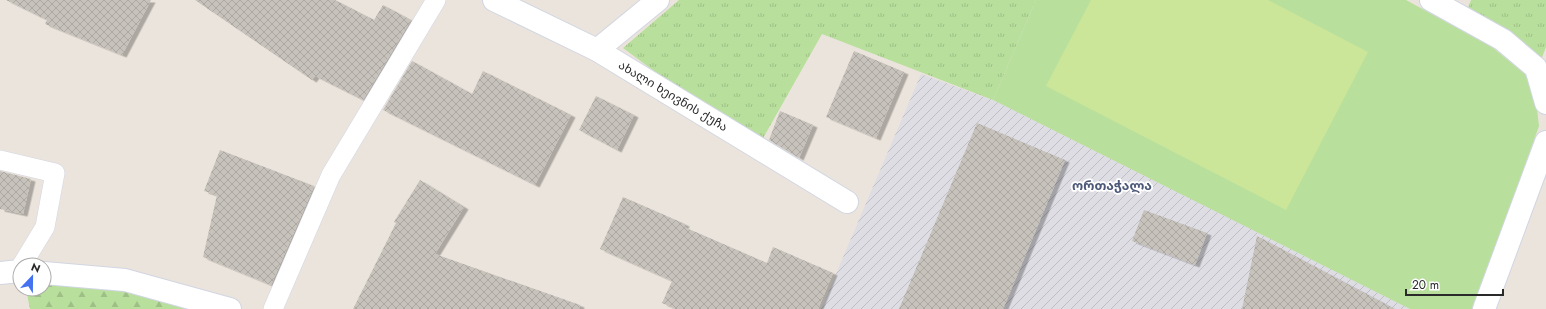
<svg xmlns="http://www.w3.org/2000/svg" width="1546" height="309" font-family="Jost,'Noto Sans Georgian',sans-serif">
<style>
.industrial{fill:url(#industrial-furrows)}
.grass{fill:url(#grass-tufts)}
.forest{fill:url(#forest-firs)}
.park{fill:#b8df9c}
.pitch{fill:#cbe698}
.building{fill:url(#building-cross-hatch);filter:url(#shadow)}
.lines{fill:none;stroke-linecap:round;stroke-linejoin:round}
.service-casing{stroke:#d2d6e2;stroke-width:20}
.minor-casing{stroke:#d2d6e2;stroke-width:24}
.service{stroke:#fff;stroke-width:19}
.minor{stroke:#fff;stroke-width:22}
.labels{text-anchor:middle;stroke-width:3.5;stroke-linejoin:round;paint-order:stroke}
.street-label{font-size:12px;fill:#2a2a2a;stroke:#fff}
.neighbourhood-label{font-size:13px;font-weight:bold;fill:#4d5878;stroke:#fff}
</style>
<defs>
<pattern id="industrial-furrows" width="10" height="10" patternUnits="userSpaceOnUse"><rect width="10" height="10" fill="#dedde4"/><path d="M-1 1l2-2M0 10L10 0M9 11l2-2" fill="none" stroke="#bfbec4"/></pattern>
<pattern id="grass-tufts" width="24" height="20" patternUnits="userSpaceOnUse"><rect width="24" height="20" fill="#b8df9c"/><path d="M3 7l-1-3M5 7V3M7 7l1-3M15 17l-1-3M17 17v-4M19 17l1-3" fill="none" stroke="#9ec087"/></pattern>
<pattern id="forest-firs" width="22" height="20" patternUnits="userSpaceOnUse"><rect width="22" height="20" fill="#b8df9c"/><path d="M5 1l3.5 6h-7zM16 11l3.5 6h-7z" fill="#9ec087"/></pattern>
<pattern id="building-cross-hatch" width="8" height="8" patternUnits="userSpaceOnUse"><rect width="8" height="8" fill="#c7c2bb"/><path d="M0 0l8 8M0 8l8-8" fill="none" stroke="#aba7a1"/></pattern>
<filter id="shadow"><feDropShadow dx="4.5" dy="2.5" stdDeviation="0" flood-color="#0004"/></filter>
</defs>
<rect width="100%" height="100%" fill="#ebe4dc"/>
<!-- industrial -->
<path class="industrial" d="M 921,74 L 993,100 L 1410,309 L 821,309 Z"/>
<!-- grass -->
<g class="grass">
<path d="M 679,0 L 1036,0 L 993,100 L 822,34 L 762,140 L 704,108 L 623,48 Z"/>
<path d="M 1471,0 L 1546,0 L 1546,47 L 1541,60 L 1508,34 L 1468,8 Z"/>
</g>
<!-- forest -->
<path class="forest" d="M 44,278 L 123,286 L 209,309 L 30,309 L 26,289 L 44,289 Z"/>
<!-- park -->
<path class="park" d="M 1036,0 L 1406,0 L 1492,47 L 1525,74 L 1536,101 L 1539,126 L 1474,309 L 1410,309 L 993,100 Z"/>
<!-- pitch -->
<path class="pitch" d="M 1091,0 L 1268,0 L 1368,52 L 1286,210 L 1046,86 Z"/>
<!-- building -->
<g class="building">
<path d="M 6,0 L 151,0 L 122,55 L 45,24 L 47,20 Z"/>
<path d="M 195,0 L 335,0 L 374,20 L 383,5 L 411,20 L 363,100 L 315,76 L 312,80 Z"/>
<path d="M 854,51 L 904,72 L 876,138 L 826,117 Z"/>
<path d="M 412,61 L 472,94 L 483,71 L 571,115 L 535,185 L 383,110 Z"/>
<path d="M 596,96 L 634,115 L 617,150 L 579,130 Z"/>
<path d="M 780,111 L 813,125 L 799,158 L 769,140 Z"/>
<path d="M 977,123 L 1065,160 L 1003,309 L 899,309 Z"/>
<path d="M 220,150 L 314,186 L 271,285 L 203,257 L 217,195 L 204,191 Z"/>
<path d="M 0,171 L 31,179 L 23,214 L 0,209 Z"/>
<path d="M 420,180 L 464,207 L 435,254 L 580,305 L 579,309 L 353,309 L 396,223 L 394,222 Z"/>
<path d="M 623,197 L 685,224 L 684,227 L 767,263 L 773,247 L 833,273 L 818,309 L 676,309 L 662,303 L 672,281 L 600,249 Z"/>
<path d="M 1144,210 L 1207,233 L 1195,265 L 1132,241 Z"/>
<path d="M 1257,236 L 1395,309 L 1242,309 Z"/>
</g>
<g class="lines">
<!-- service casing -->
<g class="service-casing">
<g id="service">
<path d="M 0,160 L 55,173 L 45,227 L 22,265"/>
<path d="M 273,309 L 331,175 L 436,0"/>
</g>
</g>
<!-- minor casing -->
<g class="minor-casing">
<g id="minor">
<path d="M 494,0 L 597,50 L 847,202"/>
<path d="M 1431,0 L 1503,40 L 1536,68 L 1546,103"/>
<path d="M 597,50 L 658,0"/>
<path d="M 0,273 L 20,271"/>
<path d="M 44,273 L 125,280 L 230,309"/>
<path d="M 1484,309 L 1546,142"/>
</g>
</g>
<!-- service -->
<use href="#service" class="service"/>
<!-- minor -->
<use href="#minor" class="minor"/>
</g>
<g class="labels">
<!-- street labels -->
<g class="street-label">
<text transform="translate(673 96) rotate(31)" y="4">ახალი ხეივნის ქუჩა</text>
</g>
<!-- neighbourhood labels -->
<g class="neighbourhood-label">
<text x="1112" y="190">ორთაჭალა</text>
</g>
</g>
<!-- north arrow -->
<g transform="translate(32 277) rotate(22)"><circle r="19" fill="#ffffff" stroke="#aaaaaa"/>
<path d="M0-3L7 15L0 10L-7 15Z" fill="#4472f0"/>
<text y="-6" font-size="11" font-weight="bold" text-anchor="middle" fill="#2a2a2a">N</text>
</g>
<!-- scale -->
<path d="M1406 289v6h97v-6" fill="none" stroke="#2a2a2a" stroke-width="2"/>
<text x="1412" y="289" font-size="12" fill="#2a2a2a" stroke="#ffffff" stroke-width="3" paint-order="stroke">20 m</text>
</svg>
